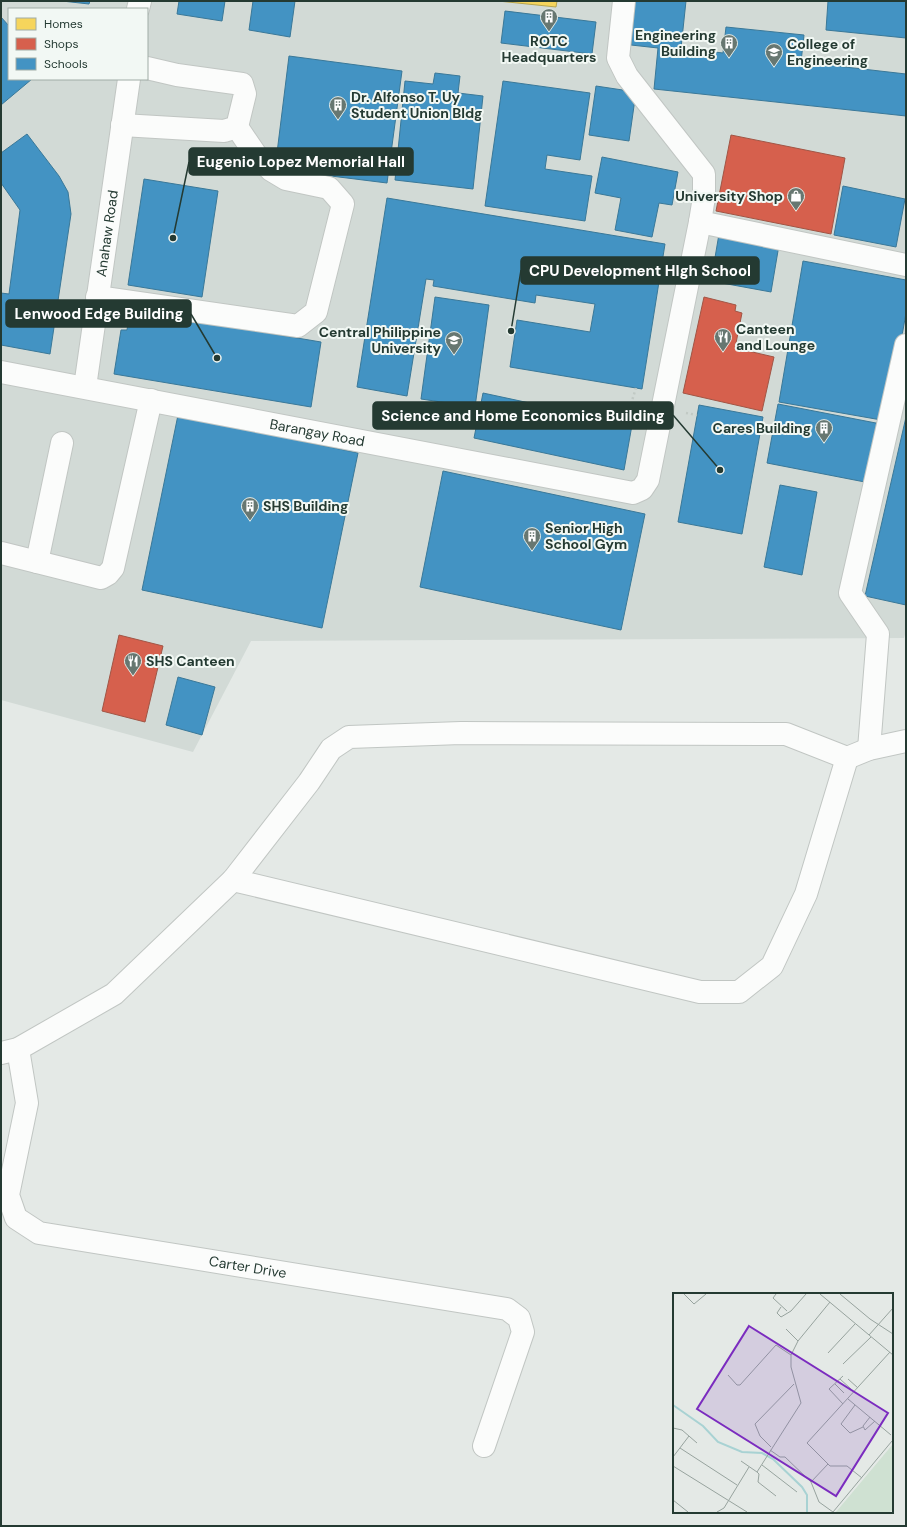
<svg xmlns="http://www.w3.org/2000/svg" width="907" height="1527" font-family="'DM Sans',sans-serif">
<style>
.built{fill:#d2dad6;fill-rule:evenodd}
.homes{fill:#f6d55c;stroke:#b7a64f}
.shops{fill:#d6604d;stroke:#a15545}
.schools{fill:#4393c3;stroke:#3a7898}
.lines{fill:none;stroke-linecap:round;stroke-linejoin:round}
.minor-casing{stroke:#c1c6c3;stroke-width:24}
.path{stroke:#c1c9c4;stroke-width:2.5;stroke-dasharray:2 3;stroke-linecap:butt}
.minor{stroke:#fbfcfb;stroke-width:22}
.labels{text-anchor:middle;stroke-width:4;stroke-linejoin:round;paint-order:stroke}
.poi-label{font-size:14px;font-weight:bold;fill:#243a32;stroke:#f2f8f4;text-anchor:start}
.street-label{font-size:14px;fill:#243a32;stroke:#f2f8f4}
.inset-river{fill:none;stroke:#a8d2d3;stroke-width:2}
.inset-road{fill:none;stroke:#97a39e;stroke-width:1}
.view{fill:#7b2cbf;fill-opacity:0.15;stroke:#7b2cbf;stroke-width:2}
.inset-edge{fill:none;stroke:#243a32;stroke-width:2}
.leader{fill:none;stroke:#243a32;stroke-width:1.5}
.callout-dot{fill:#243a32;stroke:#f2f8f4;stroke-width:1.5}
.callout{fill:#243a32;stroke:#243a32;stroke-width:1.5}
.callout-label{font-size:15px;text-anchor:middle;font-weight:bold;fill:#fff}
</style>
<rect width="100%" height="100%" fill="#e4e9e6"/>
<!-- built -->
<path class="built" d="M 1,1 L 906,1 L 906,631 L 904,638 L 251,641 L 193,752 L 1,700 ZM 9,9 L 147,9 L 147,79 L 9,79 Z"/>
<!-- homes -->
<path class="homes" d="M 498,1 L 557,1 L 556,7 Z"/>
<!-- shops -->
<g class="shops">
<path d="M 731,135 L 845,158 L 831,234 L 716,211 Z"/>
<path d="M 704,297 L 736,305 L 735,311 L 742,313 L 735,348 L 774,357 L 762,411 L 683,393 Z"/>
<path d="M 119,635 L 163,646 L 145,722 L 102,711 Z"/>
</g>
<!-- schools -->
<g class="schools">
<path d="M 62,1 L 90,1 L 89,4 Z"/>
<path d="M 179,1 L 225,1 L 222,21 L 177,14 Z"/>
<path d="M 253,1 L 295,1 L 290,37 L 249,30 Z"/>
<path d="M 635,1 L 686,1 L 681,48 L 723,53 L 726,27 L 804,35 L 801,62 L 906,74 L 906,116 L 654,89 L 658,48 L 631,45 Z"/>
<path d="M 828,1 L 906,1 L 906,38 L 826,30 Z"/>
<path d="M 505,11 L 596,22 L 592,54 L 501,43 Z"/>
<path d="M 1,17 L 9,26 L 9,79 L 32,79 L 1,105 Z"/>
<path d="M 289,56 L 402,71 L 387,183 L 275,169 Z"/>
<path d="M 435,73 L 460,76 L 458,93 L 483,96 L 473,189 L 395,180 L 405,81 L 433,84 Z"/>
<path d="M 503,81 L 590,93 L 580,160 L 547,155 L 545,169 L 592,176 L 585,221 L 485,206 Z"/>
<path d="M 596,86 L 636,92 L 629,141 L 589,135 Z"/>
<path d="M 27,134 L 59,176 L 68,192 L 71,214 L 50,354 L 1,345 L 1,293 L 9,294 L 20,210 L 1,183 L 1,153 Z"/>
<path d="M 602,157 L 678,172 L 672,205 L 659,203 L 652,237 L 615,230 L 621,198 L 595,193 Z"/>
<path d="M 144,179 L 218,191 L 202,297 L 128,285 Z"/>
<path d="M 843,186 L 905,199 L 896,247 L 834,235 Z"/>
<path d="M 387,198 L 665,244 L 642,389 L 510,367 L 517,320 L 590,332 L 595,304 L 536,295 L 535,303 L 433,286 L 434,280 L 426,279 L 407,396 L 357,387 Z"/>
<path d="M 719,234 L 779,245 L 771,292 L 711,281 Z"/>
<path d="M 803,261 L 906,280 L 906,313 L 887,421 L 779,402 Z"/>
<path d="M 435,297 L 489,305 L 475,407 L 421,399 Z"/>
<path d="M 130,310 L 321,342 L 311,407 L 114,374 L 121,330 L 127,330 Z"/>
<path d="M 483,393 L 632,425 L 624,470 L 474,438 Z"/>
<path d="M 778,404 L 881,424 L 870,483 L 767,463 Z"/>
<path d="M 699,405 L 763,417 L 742,534 L 678,522 Z"/>
<path d="M 178,415 L 358,453 L 322,628 L 142,590 Z"/>
<path d="M 906,417 L 906,605 L 865,596 Z"/>
<path d="M 443,471 L 645,514 L 621,630 L 420,587 Z"/>
<path d="M 780,485 L 817,492 L 802,575 L 764,567 Z"/>
<path d="M 178,677 L 215,687 L 202,735 L 166,725 Z"/>
</g>
<g class="lines">
<!-- minor casing -->
<g class="minor-casing">
<g id="minor">
<path d="M 138,9 L 140,1"/>
<path d="M 122,125 L 224,131 L 237,127 L 245,94 L 242,84 L 177,75 L 147,68"/>
<path d="M 700,222 L 906,265"/>
<path d="M 97,297 L 298,326 L 316,312 L 343,204 L 329,188 L 286,179 L 271,170 L 256,155 L 237,127"/>
<path id="s1" d="M 1,372 L 633,493 L 642,489 L 648,480 L 700,222 L 704,197 L 704,174 L 627,76 L 618,58 L 624,1"/>
<path id="s2" d="M 85,387 L 129,79"/>
<path d="M 1,553 L 101,578 L 108,574 L 113,568 L 151,400"/>
<path d="M 37,562 L 62,443"/>
<path d="M 869,749 L 878,634 L 850,593 L 906,345"/>
<path d="M 233,880 L 700,992 L 739,992 L 772,966 L 806,894 L 847,758"/>
<path id="s3" d="M 18,1049 L 27,1103 L 8,1195 L 16,1218 L 39,1233 L 507,1309 L 519,1318 L 523,1332 L 484,1446"/>
<path d="M 1,1053 L 18,1049 L 114,994 L 233,880 L 309,782 L 331,749 L 349,737 L 461,733 L 786,734 L 847,758 L 869,749 L 906,741"/>
</g>
</g>
<!-- path -->
<g class="path">
<path d="M 631,403 L 638,404"/>
<path d="M 686,413 L 697,415"/>
<path d="M 625,423 L 636,388"/>
</g>
<!-- minor -->
<use href="#minor" class="minor"/>
</g>
<!-- icons -->
<defs>
<g id="building-pin" transform="scale(0.9)"><path d="M0 17L-7.5 6A9.5 9.5 0 1 1 7.5 6Z" fill="#677771" stroke="#f2f8f4"/><path d="M-4-6H4V6H1V3H-1V6H-4ZM-2.5-4.3h1.7v1.8h-1.7ZM.8-4.3h1.7v1.8H.8ZM-2.5-1h1.7V.8h-1.7ZM.8-1h1.7V.8H.8Z" fill="#fff"/></g>
<g id="university-pin" transform="scale(0.9)"><path d="M0 17L-7.5 6A9.5 9.5 0 1 1 7.5 6Z" fill="#677771" stroke="#f2f8f4"/><path d="M0-5L7-2L0 1L-7-2ZM-4 1L0 2.5L4 1V4Q0 6-4 4Z" fill="#fff"/></g>
<g id="shop-pin" transform="scale(0.9)"><path d="M0 17L-7.5 6A9.5 9.5 0 1 1 7.5 6Z" fill="#677771" stroke="#f2f8f4"/><path d="M-5-2.5h2.3a2.7 3.5 0 0 1 5.4 0H5L5.5 6h-11ZM-1.5-2.5h3a1.5 2.3 0 0 0-3 0Z" fill="#fff"/></g>
<g id="restaurant-pin" transform="scale(0.9)"><path d="M0 17L-7.5 6A9.5 9.5 0 1 1 7.5 6Z" fill="#677771" stroke="#f2f8f4"/><path d="M-5-6h1v4h1v-4h1v4h1v-4h1v5L-1.5 .5V6h-2V.5L-5-1ZM5-6V6H3V1.5H1.5Q1.5-4 5-6Z" fill="#fff"/></g>
</defs>
<g fill-rule="evenodd">
<use href="#building-pin" x="549" y="17"/>
<use href="#building-pin" x="729" y="43"/>
<use href="#university-pin" x="774" y="52"/>
<use href="#building-pin" x="338" y="105"/>
<use href="#shop-pin" x="796" y="196"/>
<use href="#restaurant-pin" x="723" y="337"/>
<use href="#university-pin" x="454" y="340"/>
<use href="#building-pin" x="824" y="428"/>
<use href="#building-pin" x="250" y="506"/>
<use href="#building-pin" x="532" y="536"/>
<use href="#restaurant-pin" x="133" y="661"/>
</g>
<g class="labels">
<!-- poi labels -->
<g class="poi-label">
<text x="716" y="40" text-anchor="end">Engineering<tspan x="716" dy="16">Building</tspan></text>
<text x="549" y="46" text-anchor="middle">ROTC<tspan x="549" dy="16">Headquarters</tspan></text>
<text x="787" y="49">College of<tspan x="787" dy="16">Engineering</tspan></text>
<text x="351" y="102">Dr. Alfonso T. Uy<tspan x="351" dy="16">Student Union Bldg</tspan></text>
<text x="783" y="201" text-anchor="end">University Shop</text>
<text x="736" y="334">Canteen<tspan x="736" dy="16">and Lounge</tspan></text>
<text x="441" y="337" text-anchor="end">Central Philippine<tspan x="441" dy="16">University</tspan></text>
<text x="811" y="433" text-anchor="end">Cares Building</text>
<text x="263" y="511">SHS Building</text>
<text x="545" y="533">Senior High<tspan x="545" dy="16">School Gym</tspan></text>
<text x="146" y="666">SHS Canteen</text>
</g>
<!-- street labels -->
<g class="street-label">
<text dy="5" stroke="none"><textPath href="#s2" startOffset="155">Anahaw Road</textPath></text>
<text dy="5" stroke="none"><textPath href="#s1" startOffset="322">Barangay Road</textPath></text>
<text dy="5" stroke="none"><textPath href="#s3" startOffset="412">Carter Drive</textPath></text>
</g>
</g>
<!-- overview -->
<g transform="translate(673 1293)">
<rect width="220" height="220" fill="#e4e9e6"/>
<path d="M 220,151 L 220,216 L 217,219 L 163,219 Z" fill="#cfe1d2"/>
<path class="inset-river" d="M 0,112 L 30,133 L 45,149 L 69,159 L 89,160 L 100,166 L 129,194 L 134,202 L 134,219"/>
<path class="inset-road" d="M 11,1 L 21,11 L 33,1M 103,1 L 100,5 L 114,18M 147,1 L 220,62M 167,1 L 197,26 L 220,41M 108,14 L 104,20 L 108,24 L 118,18 L 133,1M 113,36 L 125,48M 196,42 L 220,15M 155,60 L 182,31M 170,71 L 198,44M 55,82 L 64,92 L 67,92 L 103,52 L 118,62M 167,86 L 178,96M 175,86 L 185,95M 162,91 L 171,100M 175,106 L 218,142M 170,111 L 156,96 L 170,83M 182,112 L 168,131 L 177,140 L 190,134M 197,124 L 190,133 L 192,137 L 202,128M 0,135 L 9,137 L 24,150M 98,154 L 87,143 L 82,131 L 121,91M 7,155 L 64,192M 97,157 L 107,164 L 112,164 L 138,189 L 146,209 L 160,219M 0,164 L 16,143M 68,168 L 84,179 L 128,110 L 118,74 L 118,62 L 125,48 L 157,9M 89,172 L 124,199M 0,173 L 74,219M 84,179 L 86,181 L 85,189 L 103,203M 189,185 L 174,173 L 157,173 L 134,150 L 217,59M 138,189 L 155,171M 0,207 L 15,219M 44,219 L 51,215 L 76,174M 160,219 L 219,148"/>
<path class="view" d="M 76,33 L 215,120 L 163,203 L 24,116 Z"/>
<rect width="220" height="220" class="inset-edge"/>
</g>
<!-- callouts -->
<path class="leader" d="M173 238L189 162M511 331L521 270M217 358L191 314M720 470L673 415"/>
<g class="callout-dot">
<circle cx="173" cy="238" r="4"/>
<circle cx="511" cy="331" r="4"/>
<circle cx="217" cy="358" r="4"/>
<circle cx="720" cy="470" r="4"/>
</g>
<g class="callout">
<rect x="189" y="148" width="224" height="27" rx="4"/>
<rect x="521" y="257" width="238" height="27" rx="4"/>
<rect x="6" y="300" width="185" height="27" rx="4"/>
<rect x="373" y="402" width="300" height="27" rx="4"/>
</g>
<g class="callout-label">
<text x="301" y="167">Eugenio Lopez Memorial Hall</text>
<text x="640" y="276">CPU Development HIgh School</text>
<text x="99" y="319">Lenwood Edge Building</text>
<text x="523" y="421">Science and Home Economics Building</text>
</g>
<!-- border -->
<rect width="907" height="1527" fill="none" stroke="#243a32" stroke-width="4"/>
<!-- legend -->
<rect x="8" y="8" width="140" height="72" fill="#f2f8f4" stroke="#a0aca6"/>
<rect x="16" y="18" width="20" height="12" fill="#f6d55c" stroke="#a0aca6"/>
<text x="44" y="28" font-size="12" fill="#243a32">Homes</text>
<rect x="16" y="38" width="20" height="12" fill="#d6604d" stroke="#a0aca6"/>
<text x="44" y="48" font-size="12" fill="#243a32">Shops</text>
<rect x="16" y="58" width="20" height="12" fill="#4393c3" stroke="#a0aca6"/>
<text x="44" y="68" font-size="12" fill="#243a32">Schools</text>
</svg>
